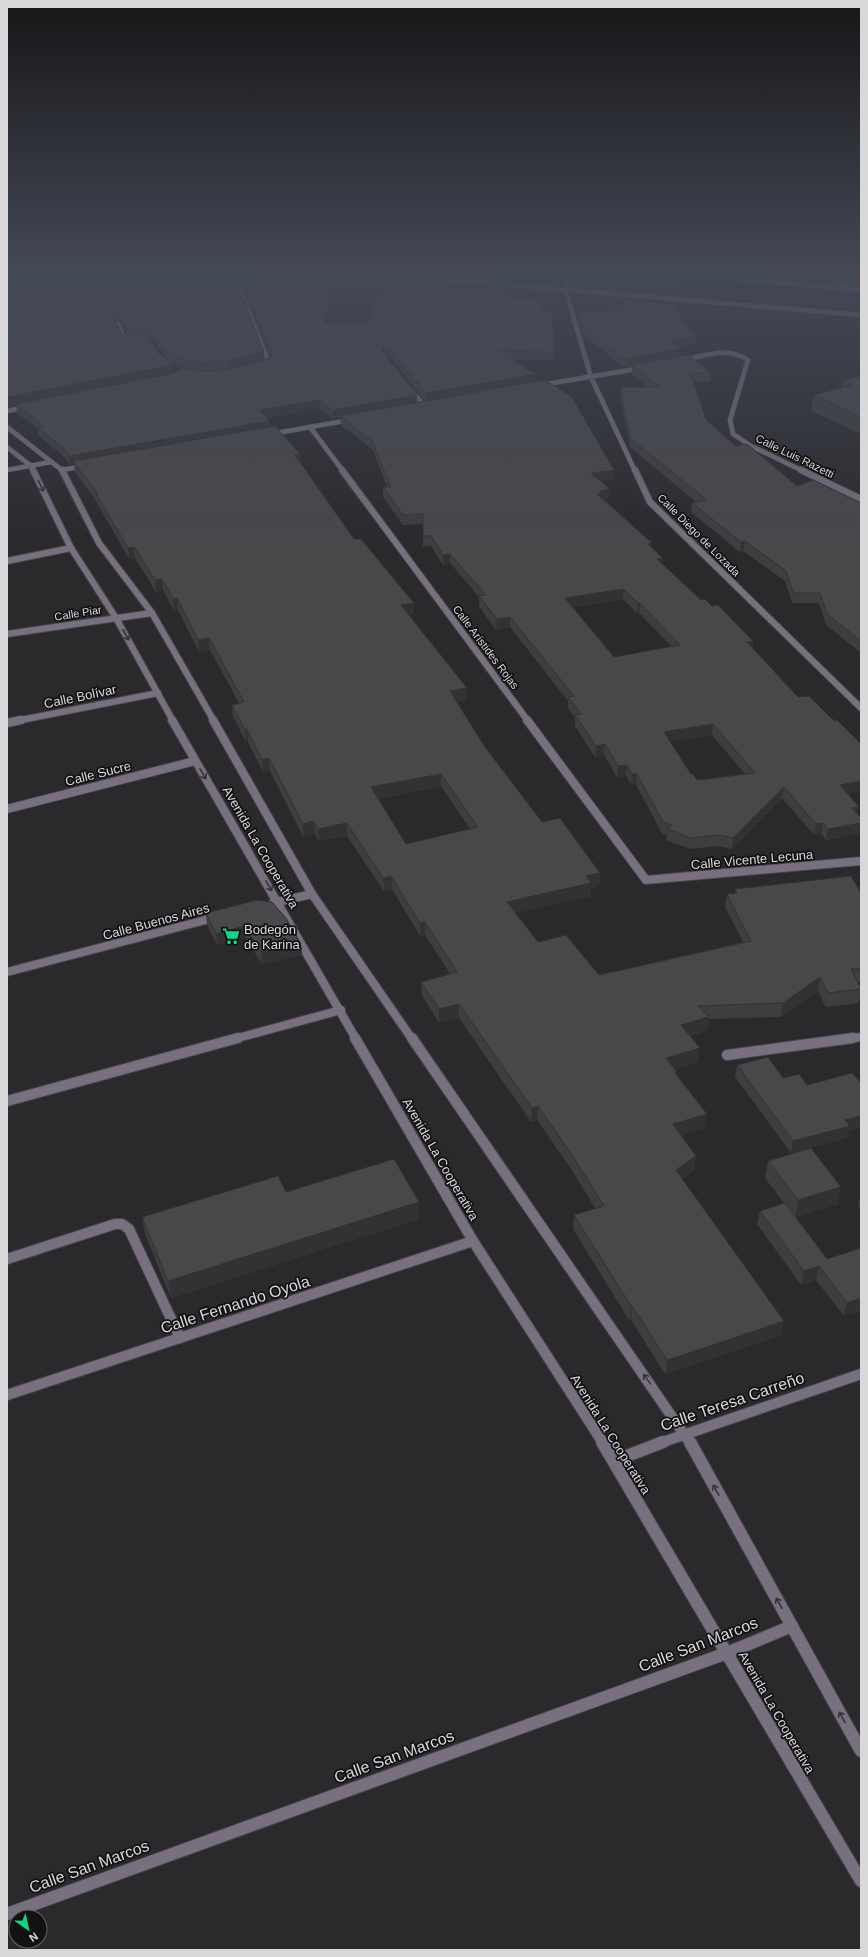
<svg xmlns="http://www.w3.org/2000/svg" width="868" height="1957" font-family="Arial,sans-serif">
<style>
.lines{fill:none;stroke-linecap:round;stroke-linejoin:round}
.stream{stroke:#1f102b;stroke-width:5}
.minor-far4-casing{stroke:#464548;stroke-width:5.5}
.minor-far3-casing{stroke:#464548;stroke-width:8}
.minor-far2-casing{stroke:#464548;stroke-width:10}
.minor-far1-casing{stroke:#464548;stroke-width:12}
.minor-casing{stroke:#464548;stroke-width:14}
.minor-far4{stroke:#78707f;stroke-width:4.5}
.minor-far3{stroke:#78707f;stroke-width:6}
.minor-far2{stroke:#78707f;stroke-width:8}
.minor-far1{stroke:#78707f;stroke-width:10}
.minor{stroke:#78707f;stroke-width:12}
.wall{fill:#3e3d40;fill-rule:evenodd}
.shaded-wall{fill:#323234}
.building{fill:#48474a;stroke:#323234;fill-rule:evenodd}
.oneway{stroke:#363339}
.labels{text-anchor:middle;stroke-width:3.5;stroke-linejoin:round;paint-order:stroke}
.far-street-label{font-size:11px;fill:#d9d8da;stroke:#131213}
.street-label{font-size:13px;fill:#d9d8da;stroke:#131213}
.poi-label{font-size:13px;fill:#d9d8da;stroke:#131213;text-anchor:start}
.near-street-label{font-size:16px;fill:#d9d8da;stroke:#131213}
</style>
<rect width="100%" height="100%" fill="#2a292c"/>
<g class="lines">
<!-- stream -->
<path class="stream" d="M 617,274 L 861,294"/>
<!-- minor-far4 casing -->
<g class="minor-far4-casing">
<g id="minor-far4">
<path d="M 234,274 L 269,363 L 265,365"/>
<path d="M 384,274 L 861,315"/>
<path d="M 566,274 L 566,291 L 591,377 L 635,471"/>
<path d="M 681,274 L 861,290"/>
<path d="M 825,274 L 849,288"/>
<path d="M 117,323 L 126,342 L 130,341"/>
<path d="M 683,360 C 704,356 728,346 748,360 L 730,420 L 733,434 L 751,446 L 803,471"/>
<path d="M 541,385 L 642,368"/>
<path d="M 411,390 L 424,406"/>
<path d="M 7,411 L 28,407"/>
<path d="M 7,427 L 63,471"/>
<path d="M 310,427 L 343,471"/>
<path d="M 271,434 L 350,420"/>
<path d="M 7,447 L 31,466 L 33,471"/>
<path d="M 7,470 L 51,462"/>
<path d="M 62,470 L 84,466"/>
</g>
</g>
<!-- minor-far3 casing -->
<g class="minor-far3-casing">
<g id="minor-far3">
<path d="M 33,470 L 71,548 L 116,618 L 173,721"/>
<path d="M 62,470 L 99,543 L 152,613 L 214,721"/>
<path d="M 342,470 L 528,721"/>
<path d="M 635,470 L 650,502 L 861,708"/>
<path d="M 801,470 L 861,499"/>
<path d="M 7,561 L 71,548"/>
<path d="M 7,634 L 152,613"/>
<path d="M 16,721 L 158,693"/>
</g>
</g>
<!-- minor-far2 casing -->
<g class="minor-far2-casing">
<g id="minor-far2">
<path d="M 172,720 L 356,1039"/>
<path d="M 213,720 L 312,894 L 412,1039"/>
<path d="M 527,720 L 646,880 L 861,861"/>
<path d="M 7,723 L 21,720"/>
<path d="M 7,809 L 195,761"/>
<path d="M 273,903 L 312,894"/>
<path d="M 7,972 L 217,917"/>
<path d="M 234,1039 L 341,1010"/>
<path d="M 845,1039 L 861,1037"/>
</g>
</g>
<!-- minor-far1 casing -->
<g class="minor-far1-casing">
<g id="minor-far1">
<path d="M 355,1038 L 473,1241 L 603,1443"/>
<path d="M 412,1038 L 690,1443"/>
<path d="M 727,1055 L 853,1038"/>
<path d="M 7,1101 L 238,1038"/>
<path d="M 7,1259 L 115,1224 L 122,1224 L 129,1229 L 180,1338"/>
<path d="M 7,1395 L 473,1241"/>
<path d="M 660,1443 L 861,1374"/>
</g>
</g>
<!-- minor casing -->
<g class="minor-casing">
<g id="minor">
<path d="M 602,1442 L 861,1881"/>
<path d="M 690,1442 L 861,1751"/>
<path d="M 614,1461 L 663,1442"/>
<path d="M 7,1914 L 727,1653 L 792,1626"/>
</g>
</g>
<!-- minor-far4 -->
<use href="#minor-far4" class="minor-far4"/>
<!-- minor-far3 -->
<use href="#minor-far3" class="minor-far3"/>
<!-- minor-far2 -->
<use href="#minor-far2" class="minor-far2"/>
<!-- minor-far1 -->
<use href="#minor-far1" class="minor-far1"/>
<!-- minor -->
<use href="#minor" class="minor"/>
</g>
<!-- wall -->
<g class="wall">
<path d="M 7,274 L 264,352 L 264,360 L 270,358 L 271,357 L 240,278 L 239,274 L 312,274 L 334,283 L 326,323 L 369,323 L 384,297 L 479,289 L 507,288 L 506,298 L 543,311 L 549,314 L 554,352 L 554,360 L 512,360 L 535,374 L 535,382 L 614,470 L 613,479 L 600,481 L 610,489 L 609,498 L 604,499 L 652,543 L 652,548 L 663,558 L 662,563 L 701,600 L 712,606 L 753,641 L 752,648 L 848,794 L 858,814 L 861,818 L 861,833 L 826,840 L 821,834 L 814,835 L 782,798 L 732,849 L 716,846 L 690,849 L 666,840 L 667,835 L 662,833 L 636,785 L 631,785 L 626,776 L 617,777 L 604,755 L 595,757 L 575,726 L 575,718 L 568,708 L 568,701 L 510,627 L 496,630 L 479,606 L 479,597 L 450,563 L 443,565 L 431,546 L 423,546 L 423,524 L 403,525 L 383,497 L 383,487 L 387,487 L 373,450 L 341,425 L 340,417 L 333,419 L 320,409 L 267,418 L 269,421 L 270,427 L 300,454 L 301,463 L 354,539 L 414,603 L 414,614 L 409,615 L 466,700 L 457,702 L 485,747 L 542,822 L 600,873 L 599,886 L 591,888 L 591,896 L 515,913 L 538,942 L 599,975 L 743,942 L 725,907 L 727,894 L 735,893 L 735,889 L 861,893 L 861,982 L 858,982 L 861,989 L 861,992 L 859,1003 L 826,1007 L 818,991 L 781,1017 L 709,1019 L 708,1030 L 690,1036 L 698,1062 L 674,1069 L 677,1075 L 705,1128 L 681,1135 L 696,1156 L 694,1170 L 682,1179 L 782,1335 L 665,1374 L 631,1320 L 629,1320 L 573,1229 L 574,1215 L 596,1209 L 569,1166 L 537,1120 L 531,1122 L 459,1018 L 439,1023 L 422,995 L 421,982 L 450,974 L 425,935 L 420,936 L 392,889 L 384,891 L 347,836 L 319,841 L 315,834 L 303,837 L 270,771 L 263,772 L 248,742 L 246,742 L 233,717 L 232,705 L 239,703 L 210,650 L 199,652 L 178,610 L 174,611 L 163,590 L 156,592 L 135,558 L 129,559 L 98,505 L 97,502 L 75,472 L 74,464 L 70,465 L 64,457 L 39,436 L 38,429 L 17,413 L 16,405 L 10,407 L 7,404 ZM 117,319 L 120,321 L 127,336 L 123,336 L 115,320 ZM 148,337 L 151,337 L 167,360 L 159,354 ZM 385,355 L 389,356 L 425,401 L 417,402 ZM 171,362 L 178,367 L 182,368 L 174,372 L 173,364 ZM 623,599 L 637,613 L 639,613 L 671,646 L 614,657 L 573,607 ZM 712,735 L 745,774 L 697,780 L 691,774 L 670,741 ZM 441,786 L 470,829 L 406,844 L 378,799 Z"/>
<path d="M 623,299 L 695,345 L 678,347 L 680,349 L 680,357 L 711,373 L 710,382 L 693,381 L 706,419 L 735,446 L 797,486 L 861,503 L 861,653 L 826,625 L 819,603 L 792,603 L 785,581 L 743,551 L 740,552 L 691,512 L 692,503 L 696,502 L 630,447 L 620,395 L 620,387 L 648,387 L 632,374 L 632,366 L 624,367 L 583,335 L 578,320 L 579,312 L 624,310 L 622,307 Z"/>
<path d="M 861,376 L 861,434 L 811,411 L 814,395 L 841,388 L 842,381 Z"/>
<path d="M 206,913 L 301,944 L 302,955 L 262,964 L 245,937 L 217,945 L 207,925 Z"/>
<path d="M 737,1065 L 807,1085 L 849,1131 L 847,1138 L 791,1153 L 735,1077 Z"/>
<path d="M 768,1161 L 838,1204 L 796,1217 L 827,1259 L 861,1248 L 844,1316 L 816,1280 L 801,1285 L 757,1224 L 760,1211 L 784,1203 L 765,1178 Z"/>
<path d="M 861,1193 L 861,1211 L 858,1206 Z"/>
<path d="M 419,1202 L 419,1219 L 171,1298 L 145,1234 L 142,1217 Z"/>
</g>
<!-- shaded-wall -->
<g class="shaded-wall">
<path d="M 334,275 L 334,283 L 324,331 L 324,323 Z"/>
<path d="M 507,288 L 507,296 L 504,306 L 504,298 Z"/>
<path d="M 116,310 L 117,319 L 114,321 L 112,315 L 113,312 Z"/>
<path d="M 695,337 L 695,345 L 668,348 L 669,340 Z"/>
<path d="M 385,346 L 385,354 L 382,357 L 382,349 Z"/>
<path d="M 680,349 L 680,358 L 632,365 L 632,366 L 624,367 L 624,359 Z"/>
<path d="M 264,352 L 264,361 L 229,371 L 229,361 Z"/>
<path d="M 173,364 L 174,373 L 169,375 L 16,404 L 16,405 L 10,407 L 8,397 Z"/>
<path d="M 535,374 L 535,383 L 426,402 L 426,393 Z"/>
<path d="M 417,395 L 417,404 L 340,416 L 340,417 L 333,419 L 333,410 Z"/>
<path d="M 320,400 L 320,409 L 260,419 L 260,410 Z"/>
<path d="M 269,421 L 270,430 L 73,461 L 74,464 L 70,465 L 69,456 Z"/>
<path d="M 300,454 L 301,464 L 295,455 Z"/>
<path d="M 614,470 L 613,479 L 591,482 L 591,473 Z"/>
<path d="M 610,489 L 609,498 L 602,500 L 597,494 L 600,491 Z"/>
<path d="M 745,541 L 743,551 L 740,552 L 741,542 Z"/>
<path d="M 652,543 L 651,553 L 648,544 Z"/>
<path d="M 134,547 L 135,558 L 129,559 L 128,548 Z"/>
<path d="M 450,554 L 450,563 L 443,565 L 443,555 Z"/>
<path d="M 663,558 L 662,568 L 657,559 Z"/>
<path d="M 162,579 L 163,590 L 156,592 L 155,580 Z"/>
<path d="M 624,589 L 623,599 L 565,608 L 565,598 Z"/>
<path d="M 177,598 L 178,610 L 174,611 L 173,599 Z"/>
<path d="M 414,603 L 414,614 L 401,617 L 401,605 Z"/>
<path d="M 638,603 L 640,603 L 639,613 L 637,613 Z"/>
<path d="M 510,617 L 510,627 L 496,630 L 497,619 Z"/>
<path d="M 209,638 L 210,650 L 199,652 L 198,640 Z"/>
<path d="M 753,641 L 752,651 L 747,642 Z"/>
<path d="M 467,688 L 466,700 L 450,703 L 450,691 Z"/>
<path d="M 713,724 L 712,735 L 663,742 L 664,732 Z"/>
<path d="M 245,729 L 247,729 L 248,742 L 246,742 Z"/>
<path d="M 605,744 L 604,755 L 595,757 L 596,746 Z"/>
<path d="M 269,758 L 270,771 L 263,772 L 262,760 Z"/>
<path d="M 627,765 L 626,776 L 617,777 L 618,766 Z"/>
<path d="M 441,774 L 441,786 L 372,800 L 371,787 Z"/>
<path d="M 632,774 L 637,774 L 636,785 L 631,785 Z"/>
<path d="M 861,781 L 861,791 L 838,796 L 840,785 Z"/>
<path d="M 784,787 L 782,798 L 732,849 L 733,838 Z"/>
<path d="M 859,807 L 857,818 L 852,808 Z"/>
<path d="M 314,821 L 315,834 L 303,837 L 303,824 Z"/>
<path d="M 347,823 L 347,836 L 319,841 L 318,829 Z"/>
<path d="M 823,823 L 821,834 L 814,835 L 816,824 Z"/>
<path d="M 861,823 L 861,833 L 826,840 L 828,829 Z"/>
<path d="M 600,873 L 599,886 L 591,888 L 591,896 L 507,915 L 507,902 L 586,876 Z"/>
<path d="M 391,876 L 392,889 L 384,891 L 383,878 Z"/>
<path d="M 425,922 L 425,935 L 420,936 L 420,923 Z"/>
<path d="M 244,926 L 245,937 L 217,945 L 216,934 Z"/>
<path d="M 301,944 L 302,955 L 262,964 L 261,952 Z"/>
<path d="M 820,977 L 818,991 L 781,1017 L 783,1003 Z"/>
<path d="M 459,1004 L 459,1018 L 439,1023 L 439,1009 Z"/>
<path d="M 709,1017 L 708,1030 L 679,1039 L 681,1025 Z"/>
<path d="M 700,1048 L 698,1062 L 664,1072 L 666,1058 Z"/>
<path d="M 538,1106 L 537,1120 L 531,1122 L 532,1108 Z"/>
<path d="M 707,1114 L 705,1128 L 672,1138 L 673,1124 Z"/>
<path d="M 861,1116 L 861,1127 L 849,1131 L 847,1138 L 791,1153 L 793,1141 L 845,1120 Z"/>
<path d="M 696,1156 L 694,1170 L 674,1184 L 676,1170 Z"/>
<path d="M 841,1187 L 838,1204 L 795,1218 L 798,1200 Z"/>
<path d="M 419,1202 L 419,1219 L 171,1298 L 168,1281 Z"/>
<path d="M 819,1266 L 816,1280 L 801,1285 L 804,1271 Z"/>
<path d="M 861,1298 L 861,1311 L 844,1316 L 847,1303 Z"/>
<path d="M 631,1306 L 632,1306 L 631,1320 L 629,1320 Z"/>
<path d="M 784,1321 L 782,1335 L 665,1374 L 667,1360 Z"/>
</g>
<!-- building -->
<g class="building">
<path d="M 7,274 L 233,274 L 264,352 L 229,361 L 202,363 L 189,361 L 177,357 L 166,351 L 150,328 L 127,329 L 119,313 L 116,310 L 113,312 L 112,315 L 123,336 L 146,335 L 159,354 L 173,364 L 168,366 L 8,397 L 7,396 Z"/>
<path d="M 241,274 L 312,274 L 334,275 L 324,323 L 369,323 L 378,297 L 384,297 L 387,288 L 479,289 L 480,287 L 507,288 L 504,298 L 542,298 L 543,311 L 549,311 L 549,314 L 552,313 L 554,352 L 498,351 L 535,374 L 426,393 L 389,347 L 385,346 L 382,349 L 383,352 L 417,395 L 333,410 L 320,400 L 260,410 L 269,421 L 69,456 L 63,447 L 38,428 L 44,426 L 16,404 L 170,374 L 183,368 L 201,371 L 216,371 L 244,366 L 270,358 L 272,353 Z"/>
<path d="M 623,299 L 671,304 L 695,337 L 669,340 L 680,349 L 624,359 L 583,327 L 579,312 L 630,310 Z"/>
<path d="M 688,355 L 711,373 L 690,373 L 706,419 L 735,446 L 747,444 L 797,486 L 813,480 L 861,503 L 861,641 L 827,614 L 820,593 L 793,593 L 786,571 L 745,541 L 741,542 L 692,503 L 707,500 L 630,438 L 620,387 L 660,387 L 632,365 Z"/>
<path d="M 861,376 L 861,417 L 814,395 L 852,385 L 842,381 Z"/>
<path d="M 545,380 L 572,397 L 614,470 L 591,473 L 610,489 L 600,491 L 602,493 L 597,494 L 652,543 L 648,544 L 663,558 L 657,559 L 701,600 L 705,599 L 712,606 L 718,605 L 753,641 L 747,642 L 798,697 L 809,696 L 829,716 L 835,721 L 837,720 L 861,744 L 861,781 L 840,785 L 859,807 L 852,808 L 861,818 L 861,823 L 828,829 L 823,823 L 816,824 L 784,787 L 733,838 L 717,835 L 691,838 L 667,829 L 672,825 L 663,822 L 637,774 L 632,774 L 627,765 L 618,766 L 605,744 L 596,746 L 575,715 L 581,714 L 568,697 L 574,696 L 510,617 L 497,619 L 479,596 L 486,595 L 450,554 L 443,555 L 431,536 L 423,536 L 423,514 L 403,515 L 383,487 L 391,487 L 372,441 L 340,416 ZM 624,589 L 638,603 L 640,603 L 680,645 L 614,657 L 565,598 ZM 713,724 L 755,773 L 697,780 L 693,774 L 691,774 L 664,732 Z"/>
<path d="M 275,426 L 300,454 L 295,455 L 354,539 L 361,539 L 414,603 L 401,605 L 467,688 L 450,691 L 485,747 L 542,822 L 560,818 L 600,873 L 586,876 L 591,883 L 507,902 L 538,942 L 566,935 L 599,975 L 751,941 L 727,894 L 737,893 L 735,889 L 851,876 L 861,893 L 861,968 L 851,969 L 861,989 L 828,993 L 820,977 L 783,1003 L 698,1006 L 709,1017 L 681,1025 L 700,1048 L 666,1058 L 677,1072 L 675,1073 L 707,1114 L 673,1124 L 696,1156 L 676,1170 L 784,1321 L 667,1360 L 632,1306 L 631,1306 L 574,1215 L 604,1206 L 570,1152 L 538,1106 L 532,1108 L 459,1004 L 439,1009 L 421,982 L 457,972 L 425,922 L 420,923 L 391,876 L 383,878 L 347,823 L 318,829 L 314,821 L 303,824 L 269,758 L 262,760 L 247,729 L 245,729 L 232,705 L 244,702 L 209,638 L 198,640 L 177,598 L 173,599 L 162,579 L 155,580 L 134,547 L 128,548 L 96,494 L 98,494 L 73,461 ZM 441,774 L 478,827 L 406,844 L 371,787 Z"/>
<path d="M 257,900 L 272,902 L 286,918 L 301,944 L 261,952 L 244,926 L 216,934 L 206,913 Z"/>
<path d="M 768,1057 L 783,1078 L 799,1074 L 807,1085 L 852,1073 L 861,1083 L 861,1116 L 845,1120 L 850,1126 L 793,1141 L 737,1065 Z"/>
<path d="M 811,1148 L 841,1187 L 798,1200 L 768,1161 Z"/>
<path d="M 394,1159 L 419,1202 L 168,1281 L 142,1217 L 278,1176 L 286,1192 Z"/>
<path d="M 785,1203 L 827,1259 L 861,1248 L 861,1298 L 847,1303 L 819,1266 L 804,1271 L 760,1211 Z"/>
</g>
<!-- one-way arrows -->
<defs><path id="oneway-shaft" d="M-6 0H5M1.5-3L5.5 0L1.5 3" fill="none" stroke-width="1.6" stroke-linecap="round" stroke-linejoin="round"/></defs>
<g class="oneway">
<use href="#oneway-shaft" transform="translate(41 486) rotate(64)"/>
<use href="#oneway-shaft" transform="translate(126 635) rotate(61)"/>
<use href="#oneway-shaft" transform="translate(203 774) rotate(60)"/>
<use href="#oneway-shaft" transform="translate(269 886) rotate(60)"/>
<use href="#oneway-shaft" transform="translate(647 1379) rotate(-125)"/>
<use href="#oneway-shaft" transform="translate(716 1490) rotate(-119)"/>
<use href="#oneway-shaft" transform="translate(779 1603) rotate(-119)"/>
<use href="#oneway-shaft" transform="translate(842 1717) rotate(-119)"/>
</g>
<!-- sky -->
<linearGradient id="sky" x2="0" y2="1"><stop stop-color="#171718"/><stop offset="0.5" stop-color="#444956"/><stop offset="1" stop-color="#444956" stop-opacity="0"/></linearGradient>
<rect width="868" height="548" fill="url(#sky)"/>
<!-- icons -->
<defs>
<g id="supermarket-bare" transform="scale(1.38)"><path d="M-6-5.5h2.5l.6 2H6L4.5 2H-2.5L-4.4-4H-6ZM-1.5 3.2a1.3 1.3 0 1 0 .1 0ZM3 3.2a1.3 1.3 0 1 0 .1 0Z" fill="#0cd98a" stroke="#131213" stroke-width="2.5" paint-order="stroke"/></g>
</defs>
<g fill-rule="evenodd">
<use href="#supermarket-bare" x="231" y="936"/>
</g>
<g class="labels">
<!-- far-street labels -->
<g class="far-street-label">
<text transform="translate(795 456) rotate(26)" y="4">Calle Luis Razetti</text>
<text transform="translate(699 535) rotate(45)" y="4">Calle Diego de Lozada</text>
<text transform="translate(78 613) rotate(-9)" y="4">Calle Piar</text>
<text transform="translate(486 647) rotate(53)" y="4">Calle Arístides Rojas</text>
</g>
<!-- street labels -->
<g class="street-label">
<text transform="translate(80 696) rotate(-12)" y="5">Calle Bolívar</text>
<text transform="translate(98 773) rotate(-14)" y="5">Calle Sucre</text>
<text transform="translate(261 847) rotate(60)" y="5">Avenida La Cooperativa</text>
<text transform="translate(752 859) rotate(-5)" y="5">Calle Vicente Lecuna</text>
<text transform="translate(156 921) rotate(-15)" y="5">Calle Buenos Aires</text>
<text transform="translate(441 1159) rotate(60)" y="5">Avenida La Cooperativa</text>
<text transform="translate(611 1434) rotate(58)" y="5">Avenida La Cooperativa</text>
<text transform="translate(777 1712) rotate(60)" y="5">Avenida La Cooperativa</text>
</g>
<!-- poi labels -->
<g class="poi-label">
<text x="244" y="934">Bodegón<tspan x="244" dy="15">de Karina</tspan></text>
</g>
<!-- near-street labels -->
<g class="near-street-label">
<text transform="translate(235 1304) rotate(-18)" y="6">Calle Fernando Oyola</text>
<text transform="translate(732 1401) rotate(-19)" y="6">Calle Teresa Carreño</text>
<text transform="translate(698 1644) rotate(-21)" y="6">Calle San Marcos</text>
<text transform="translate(394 1756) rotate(-20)" y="6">Calle San Marcos</text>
<text transform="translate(89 1866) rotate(-20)" y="6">Calle San Marcos</text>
</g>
</g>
<!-- border -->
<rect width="868" height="1957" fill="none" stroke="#d9d8da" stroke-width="16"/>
<!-- north arrow -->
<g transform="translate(28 1929) rotate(146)"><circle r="19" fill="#131213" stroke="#626163"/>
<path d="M0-3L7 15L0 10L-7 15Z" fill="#0cd98a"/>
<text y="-6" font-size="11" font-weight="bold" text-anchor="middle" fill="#d9d8da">N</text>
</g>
</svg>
